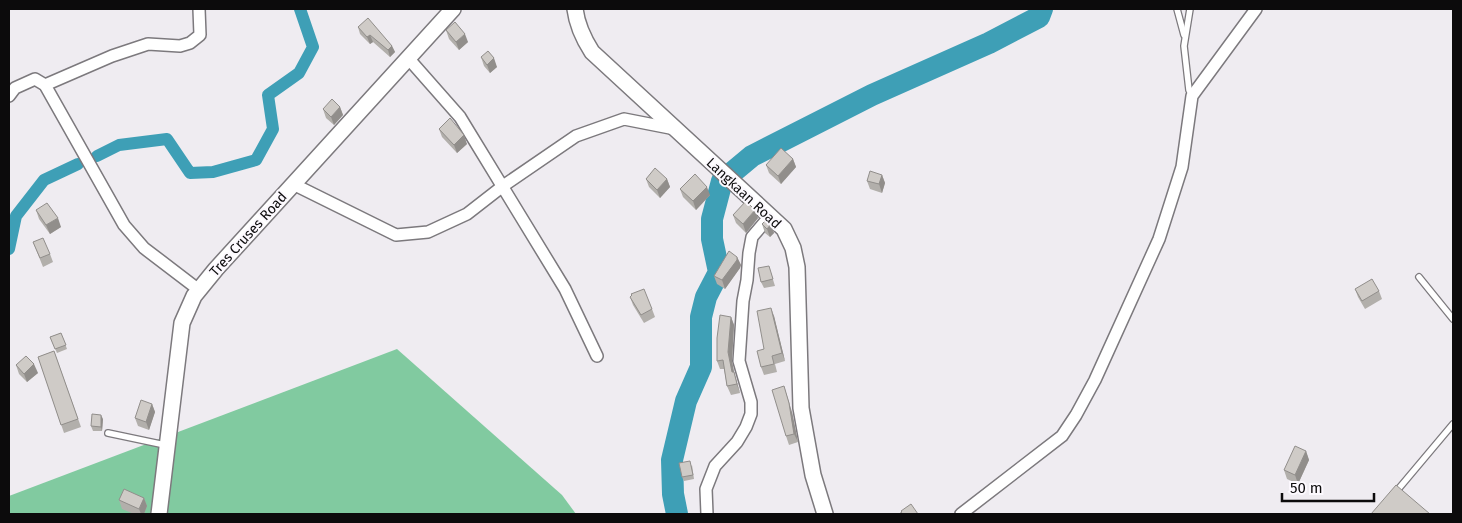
<svg xmlns="http://www.w3.org/2000/svg" width="1462" height="523" font-family="'Fira Sans',sans-serif">
<style>
.forest{fill:#81caa0}
.lines{fill:none;stroke-linecap:round;stroke-linejoin:round}
.canal{stroke:#3e9fb6;stroke-width:12}
.river{stroke:#3e9fb6;stroke-width:22}
.lane-casing{stroke:#7c797d;stroke-width:8}
.street-casing{stroke:#7c797d;stroke-width:14}
.secondary-casing{stroke:#7c797d;stroke-width:18}
.lane{stroke:#fff;stroke-width:5.5}
.street{stroke:#fff;stroke-width:11}
.secondary{stroke:#fff;stroke-width:15}
.wall{fill:#b2afab}
.shaded-wall{fill:#918e8b}
.building{fill:#cfcbc7;stroke:#918e8b}
.labels{text-anchor:middle;stroke-width:4;stroke-linejoin:round;paint-order:stroke}
.street-label{font-size:14px;fill:#0c0b0c;stroke:#fcf9fe}
</style>
<rect width="100%" height="100%" fill="#efecf1"/>
<!-- forest -->
<path class="forest" d="M 397,349 L 562,495 L 576,514 L 9,514 L 9,496 Z"/>
<g class="lines">
<!-- canal -->
<g class="canal">
<path d="M 97,156 L 119,145 L 167,139 L 190,173 L 213,172 L 256,160 L 273,129 L 268,95 L 299,73 L 313,47 L 300,9"/>
<path d="M 9,249 L 16,216 L 44,180 L 78,164"/>
</g>
<!-- river -->
<path class="river" d="M 677,514 L 673,494 L 672,460 L 686,401 L 701,367 L 701,317 L 706,297 L 719,272 L 712,239 L 712,219 L 722,181 L 752,156 L 872,95 L 989,43 L 1039,17 L 1042,9"/>
<!-- lane casing -->
<g class="lane-casing">
<g id="lane">
<path d="M 1177,9 L 1184,35"/>
<path d="M 1190,9 L 1184,46 L 1189,90 L 1192,96"/>
<path d="M 1419,277 L 1453,319"/>
<path d="M 108,433 L 165,445"/>
<path d="M 1395,493 L 1453,424"/>
</g>
</g>
<!-- street casing -->
<g class="street-casing">
<g id="street">
<path d="M 408,58 L 460,117 L 565,289 L 597,356"/>
<path d="M 45,85 L 112,56 L 148,44 L 180,46 L 190,43 L 200,35 L 199,9"/>
<path d="M 9,96 L 15,88 L 35,79 L 45,85 L 124,225 L 144,248 L 199,290"/>
<path d="M 293,184 L 396,235 L 428,232 L 467,214 L 503,186 L 576,136 L 624,119 L 675,129"/>
<path d="M 707,514 L 706,489 L 715,466 L 737,442 L 746,427 L 751,414 L 751,402 L 739,361 L 743,301 L 747,280 L 749,253 L 752,237 L 770,216"/>
<path d="M 961,514 L 1062,436 L 1076,415 L 1095,380 L 1159,239 L 1182,167 L 1192,96 L 1256,9"/>
</g>
</g>
<!-- secondary casing -->
<g class="secondary-casing">
<g id="secondary">
<path d="M 575,9 C 577,25 583,38 592,52 L 784,229 L 793,248 L 797,267 L 801,408 L 813,475 L 825,514"/>
<path d="M 159,514 L 182,323 L 194,296 L 216,269 L 453,9"/>
</g>
</g>
<!-- lane -->
<use href="#lane" class="lane"/>
<!-- street -->
<use href="#street" class="street"/>
<!-- secondary -->
<use href="#secondary" class="secondary"/>
</g>
<!-- wall -->
<g class="wall">
<path d="M 358,27 L 392,46 L 395,52 L 390,57 L 373,42 L 370,44 L 360,34 Z"/>
<path d="M 446,30 L 468,42 L 459,50 L 449,39 Z"/>
<path d="M 481,57 L 497,67 L 490,73 L 484,66 Z"/>
<path d="M 340,107 L 343,115 L 334,125 L 326,118 L 323,109 Z"/>
<path d="M 439,129 L 467,144 L 457,153 L 442,137 Z"/>
<path d="M 793,159 L 796,167 L 781,184 L 769,173 L 766,165 Z"/>
<path d="M 882,175 L 885,183 L 882,193 L 870,189 L 867,181 Z"/>
<path d="M 646,179 L 667,179 L 670,187 L 660,198 L 649,187 Z"/>
<path d="M 680,189 L 710,195 L 696,210 L 683,197 Z"/>
<path d="M 36,210 L 61,227 L 50,234 L 39,219 Z"/>
<path d="M 733,215 L 758,218 L 746,233 L 736,223 Z"/>
<path d="M 762,224 L 771,224 L 774,233 L 770,237 L 765,233 Z"/>
<path d="M 33,242 L 50,254 L 53,262 L 43,267 Z"/>
<path d="M 737,257 L 741,265 L 740,268 L 725,289 L 717,284 L 714,276 Z"/>
<path d="M 771,273 L 775,286 L 764,288 L 761,282 Z"/>
<path d="M 1355,289 L 1379,291 L 1382,299 L 1365,309 L 1358,297 Z"/>
<path d="M 630,297 L 652,309 L 655,317 L 644,323 L 633,305 Z"/>
<path d="M 774,316 L 785,361 L 775,364 L 777,372 L 764,375 L 761,367 L 764,349 Z"/>
<path d="M 731,317 L 734,325 L 732,361 L 734,372 L 740,393 L 731,395 L 727,386 L 724,369 L 720,369 L 717,361 Z"/>
<path d="M 61,333 L 67,349 L 57,353 L 50,337 Z"/>
<path d="M 54,351 L 81,427 L 64,433 L 38,357 Z"/>
<path d="M 16,365 L 38,373 L 27,382 L 19,374 Z"/>
<path d="M 152,404 L 155,412 L 149,430 L 138,426 L 135,418 Z"/>
<path d="M 792,412 L 798,442 L 789,445 L 786,436 Z"/>
<path d="M 103,419 L 102,431 L 93,431 L 91,426 Z"/>
<path d="M 1306,451 L 1309,460 L 1298,484 L 1287,479 L 1284,470 Z"/>
<path d="M 692,465 L 694,479 L 684,481 L 682,477 Z"/>
<path d="M 144,498 L 147,506 L 144,514 L 134,514 L 122,509 L 119,500 Z"/>
</g>
<!-- shaded-wall -->
<g class="shaded-wall">
<path d="M 465,34 L 468,42 L 459,50 L 456,42 Z"/>
<path d="M 370,35 L 373,42 L 370,44 L 367,37 Z"/>
<path d="M 392,46 L 395,52 L 390,57 L 388,50 Z"/>
<path d="M 494,58 L 497,67 L 490,73 L 487,65 Z"/>
<path d="M 340,107 L 343,115 L 334,125 L 331,117 Z"/>
<path d="M 464,135 L 467,144 L 457,153 L 454,145 Z"/>
<path d="M 793,159 L 796,167 L 781,184 L 778,176 Z"/>
<path d="M 882,175 L 885,183 L 882,193 L 879,184 Z"/>
<path d="M 667,179 L 670,187 L 660,198 L 657,190 Z"/>
<path d="M 707,187 L 710,195 L 696,210 L 693,201 Z"/>
<path d="M 755,210 L 758,218 L 746,233 L 743,224 Z"/>
<path d="M 58,218 L 61,227 L 50,234 L 46,225 Z"/>
<path d="M 771,224 L 774,233 L 770,237 L 767,229 Z"/>
<path d="M 737,257 L 741,265 L 740,268 L 725,289 L 722,280 Z"/>
<path d="M 771,308 L 774,316 L 785,361 L 782,353 Z"/>
<path d="M 731,317 L 734,325 L 732,361 L 734,372 L 740,393 L 732,372 L 728,352 Z"/>
<path d="M 34,364 L 38,373 L 27,382 L 24,374 Z"/>
<path d="M 784,386 L 792,412 L 798,442 L 794,434 Z"/>
<path d="M 152,404 L 155,412 L 149,430 L 146,422 Z"/>
<path d="M 101,415 L 103,419 L 102,431 L 101,427 Z"/>
<path d="M 1306,451 L 1309,460 L 1298,484 L 1295,475 Z"/>
<path d="M 144,498 L 147,506 L 144,514 L 141,514 L 139,509 Z"/>
</g>
<!-- building -->
<g class="building">
<path d="M 368,18 L 392,46 L 388,50 L 370,35 L 367,37 L 358,27 Z"/>
<path d="M 455,22 L 465,34 L 456,42 L 446,30 Z"/>
<path d="M 488,51 L 494,58 L 487,65 L 481,57 Z"/>
<path d="M 332,99 L 340,107 L 331,117 L 323,109 Z"/>
<path d="M 450,118 L 464,135 L 454,145 L 439,129 Z"/>
<path d="M 781,148 L 793,159 L 778,176 L 766,165 Z"/>
<path d="M 655,168 L 667,179 L 657,190 L 646,179 Z"/>
<path d="M 870,171 L 882,175 L 879,184 L 867,181 Z"/>
<path d="M 695,174 L 707,187 L 693,201 L 680,189 Z"/>
<path d="M 746,201 L 755,210 L 743,224 L 733,215 Z"/>
<path d="M 47,203 L 58,218 L 46,225 L 36,210 Z"/>
<path d="M 766,220 L 771,224 L 767,229 L 762,224 Z"/>
<path d="M 43,238 L 50,254 L 40,258 L 33,242 Z"/>
<path d="M 729,251 L 737,257 L 737,260 L 722,280 L 714,276 Z"/>
<path d="M 769,266 L 773,279 L 761,282 L 758,268 Z"/>
<path d="M 1372,279 L 1379,291 L 1362,301 L 1355,289 Z"/>
<path d="M 644,289 L 652,309 L 641,315 L 630,297 L 632,295 L 631,294 Z"/>
<path d="M 771,308 L 782,353 L 772,356 L 774,364 L 761,367 L 757,351 L 764,349 L 757,311 Z"/>
<path d="M 720,315 L 731,317 L 728,352 L 732,372 L 734,372 L 737,384 L 727,386 L 723,360 L 717,361 L 717,338 Z"/>
<path d="M 61,333 L 66,345 L 55,349 L 50,337 Z"/>
<path d="M 54,351 L 78,419 L 61,425 L 38,357 Z"/>
<path d="M 26,356 L 34,364 L 24,374 L 16,365 Z"/>
<path d="M 784,386 L 789,403 L 794,434 L 786,436 L 772,390 Z"/>
<path d="M 141,400 L 152,404 L 146,422 L 135,418 Z"/>
<path d="M 92,414 L 101,415 L 101,427 L 91,426 Z"/>
<path d="M 1295,446 L 1306,451 L 1295,475 L 1284,470 Z"/>
<path d="M 690,461 L 693,475 L 682,477 L 679,463 Z"/>
<path d="M 1396,485 L 1430,514 L 1371,514 Z"/>
<path d="M 124,489 L 144,498 L 139,509 L 119,500 Z"/>
<path d="M 911,504 L 918,514 L 899,514 L 902,512 L 901,511 Z"/>
</g>
<g class="labels">
<!-- street labels -->
<g class="street-label">
<text transform="translate(744 193) rotate(43)" y="5">Langkaan Road</text>
<text transform="translate(248 234) rotate(-48)" y="5">Tres Cruses Road</text>
</g>
</g>
<!-- border -->
<rect width="1462" height="523" fill="none" stroke="#0c0b0c" stroke-width="20"/>
<!-- scale -->
<path d="M1282 493v8h92v-8" fill="none" stroke="#0c0b0c" stroke-width="2.5"/>
<text x="1290" y="493" font-size="15" fill="#0c0b0c" stroke="#fcf9fe" stroke-width="4" paint-order="stroke">50 m</text>
</svg>
